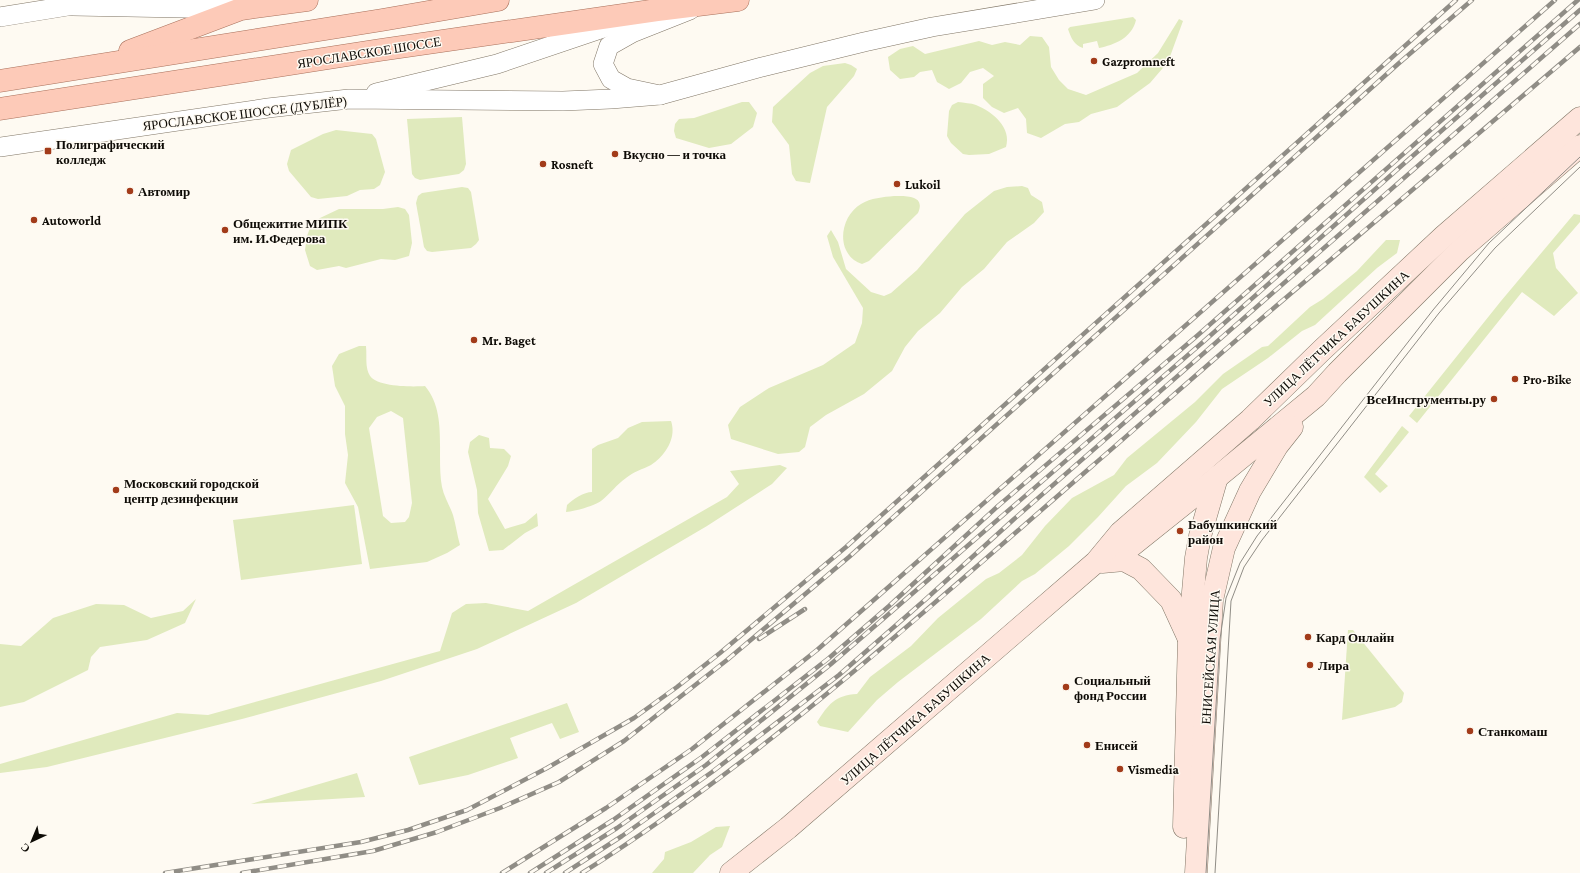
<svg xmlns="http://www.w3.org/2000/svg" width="1580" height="873" font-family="'Crimson Pro',serif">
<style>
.green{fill:#e0eabd;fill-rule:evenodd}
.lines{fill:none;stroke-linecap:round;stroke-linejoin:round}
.tertiary-casing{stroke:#807666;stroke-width:20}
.secondary-casing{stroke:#807666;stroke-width:23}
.primary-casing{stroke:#a8705b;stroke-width:23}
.tertiary{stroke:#fff;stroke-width:19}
.secondary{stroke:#fee5dc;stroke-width:22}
.primary{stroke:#fdcab8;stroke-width:22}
.tram{stroke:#908d86;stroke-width:1}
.rail-casing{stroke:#908d86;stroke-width:4.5}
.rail{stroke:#fefaf2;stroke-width:3;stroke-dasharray:9;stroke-linecap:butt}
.poi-dot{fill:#a23b1a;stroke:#fefaf2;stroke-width:1.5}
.labels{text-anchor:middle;stroke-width:3;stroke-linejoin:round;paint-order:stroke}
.street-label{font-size:13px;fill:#0e0b06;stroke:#fefaf2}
.poi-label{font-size:13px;font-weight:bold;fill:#0e0b06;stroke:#fefaf2;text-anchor:start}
</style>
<rect width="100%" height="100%" fill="#fefaf2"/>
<!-- green -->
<g class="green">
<path d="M 1133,17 L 1136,20 C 1132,38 1114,45 1099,48 L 1097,41 L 1083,44 L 1083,48 C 1074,45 1071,38 1068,29 L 1070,27 Z"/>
<path d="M 1179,19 L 1183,21 L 1168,62 L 1150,83 L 1117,107 L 1091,114 L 1079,122 L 1065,124 L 1041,138 L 1027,133 L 1026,119 L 1018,108 L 1004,113 L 992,107 L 983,98 L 983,84 L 994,76 L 983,68 L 970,72 L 961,83 L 949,89 L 937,82 L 932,70 L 920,72 L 914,77 L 900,79 L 890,70 L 888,57 L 900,49 L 913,46 L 925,54 L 979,41 L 992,45 L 1005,42 L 1020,45 L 1030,36 L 1042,37 L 1049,47 L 1051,67 L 1059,80 L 1068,89 L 1086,95 L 1137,73 L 1158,53 Z"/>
<path d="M 845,63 L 851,65 L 857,69 L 854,76 L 827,107 L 810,183 L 796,181 L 792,174 L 789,145 L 772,122 L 773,107 L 810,73 L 823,66 Z"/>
<path d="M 742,102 L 749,102 L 757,113 L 753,127 L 731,144 L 709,148 L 676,138 L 674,131 L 675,124 L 679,119 L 694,118 Z"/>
<path d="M 958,102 C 964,103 971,103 976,105 C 993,112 1012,128 1006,147 L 989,154 L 969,155 L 963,154 L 951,143 L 947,136 L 949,111 L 952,105 Z"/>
<path d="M 462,117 L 466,164 L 464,170 L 459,174 L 420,180 L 415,178 L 412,174 L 407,119 Z"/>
<path d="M 336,130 L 372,134 L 376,139 L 385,172 L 380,185 L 374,189 L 360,190 L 347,196 L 318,199 L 311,197 L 289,171 L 287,164 L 291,150 L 323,134 Z"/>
<path d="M 1022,186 L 1028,188 L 1031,195 L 1042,202 L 1044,212 L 1034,223 L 1007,242 L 984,269 L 962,287 L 940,313 L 918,331 L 905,347 L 892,371 L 864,394 L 826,415 L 810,427 L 805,447 L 799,452 L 778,454 L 731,439 L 728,425 L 740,407 L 769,388 L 823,365 L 855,343 L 862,323 L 863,308 L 833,257 L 827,236 L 831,230 L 838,242 L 846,269 L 871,292 L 884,296 L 891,293 L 917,270 L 965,214 L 994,191 L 1007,187 Z"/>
<path d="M 462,187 L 468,188 L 471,192 L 479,240 L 476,244 L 471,248 L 432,252 L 427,251 L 424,247 L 416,203 L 418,196 L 422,193 Z"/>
<path d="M 894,196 C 906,196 926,195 918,213 L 869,261 L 862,264 C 835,255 839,217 861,204 C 871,198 883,197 894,196 Z"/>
<path d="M 398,207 L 405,209 L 409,215 L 412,243 L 409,256 L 395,260 L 381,259 L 346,268 L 339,266 L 317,270 L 310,266 L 305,250 L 307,236 L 310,228 L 320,218 L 339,209 L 383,209 Z"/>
<path d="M 1574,214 L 1580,215 L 1580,222 L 1553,253 L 1556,268 L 1578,293 L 1554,316 L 1522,292 L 1417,423 L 1409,416 L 1501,301 Z"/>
<path d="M 1386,240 L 1400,240 L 1397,253 L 1377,268 L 1315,325 L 1302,331 L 1268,358 L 1222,389 L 1196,422 L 1157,463 L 1126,486 L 1098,517 L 1069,546 L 1035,574 L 1022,581 L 981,619 L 898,682 L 877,700 L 848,732 L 820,726 L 817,722 C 828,705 835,695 857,694 L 870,677 L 911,646 L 938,618 L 986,579 L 999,573 L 1022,555 L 1045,526 L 1072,498 L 1114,475 L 1127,458 L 1195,402 L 1223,374 L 1262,347 L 1268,346 L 1310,307 L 1323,299 L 1357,271 Z"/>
<path d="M 359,346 L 366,346 C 367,355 365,366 369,374 C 374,387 412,387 425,386 C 448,413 436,455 442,487 C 444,497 450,506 453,515 C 456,525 457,535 460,545 L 447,553 L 427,562 L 370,569 L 358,507 L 345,483 L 348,455 L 345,434 L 345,406 L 335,386 L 332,366 L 339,354 ZM 391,411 L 403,418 L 412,503 L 409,517 L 405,522 L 391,523 L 383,516 L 369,428 L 377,417 Z"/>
<path d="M 671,421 C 677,438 665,456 651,465 C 643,469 633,472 626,478 C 617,484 610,494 601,501 C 594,506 576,511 566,512 L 567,505 C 573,499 584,492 592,492 L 592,449 L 598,445 L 618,438 L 628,428 L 642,422 Z"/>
<path d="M 1402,426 L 1409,432 L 1375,474 L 1388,486 L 1380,493 L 1364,477 Z"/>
<path d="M 479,435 L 489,438 L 490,448 L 504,449 L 511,456 L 508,466 L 488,499 L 505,529 L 525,523 L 537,513 L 538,526 L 525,533 L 503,550 L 489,551 L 478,513 L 477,490 L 468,452 L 470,442 Z"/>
<path d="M 780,465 L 787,468 L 772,484 L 707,526 L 576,603 L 477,649 L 381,681 L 242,719 L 47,767 L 0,773 L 0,764 L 177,713 L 208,715 L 440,651 L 452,613 L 466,604 L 486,603 L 528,611 L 727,497 L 739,484 L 730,471 Z"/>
<path d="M 354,505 L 362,564 L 241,580 L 233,520 Z"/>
<path d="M 196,599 L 185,623 L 147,640 L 100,647 L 91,657 L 88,670 L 24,702 L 0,707 L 0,644 L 21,646 L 53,618 L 96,604 L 124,605 L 151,618 L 183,611 Z"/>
<path d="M 1348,630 L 1353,630 L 1404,693 L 1402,702 L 1395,707 L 1342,720 Z"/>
<path d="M 567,703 L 579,732 L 560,739 L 552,723 L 510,738 L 518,758 L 468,775 L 419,785 L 409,757 Z"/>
<path d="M 357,773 L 365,797 L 251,804 Z"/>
<path d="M 730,826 L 722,847 L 710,855 L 693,873 L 652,873 L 664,859 L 665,852 L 691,842 L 716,827 Z"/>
</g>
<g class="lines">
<!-- tertiary casing -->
<g class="tertiary-casing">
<g id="tertiary">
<path d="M 73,6 L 237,9"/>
<path d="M 690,10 L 632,33 L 609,46 L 603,64 L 611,79 L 627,88 L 660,95 L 762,67 L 864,42 L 932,27 L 1095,0"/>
<path d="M 0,17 L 86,3"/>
<path d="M 376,93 L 497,64 L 624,21"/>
<path d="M 0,147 L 268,108 L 349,99 L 563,101 L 611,99 L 660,95"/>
</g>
</g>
<!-- secondary casing -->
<g class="secondary-casing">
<g id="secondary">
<path d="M 1101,560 L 1130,547 L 1215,479 L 1316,396 L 1337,373 L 1459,251 L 1580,146"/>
<path d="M 1102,562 L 1124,560 L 1141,569 L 1171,600 L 1188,637"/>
<path d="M 1184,827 L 1189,638 L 1196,558 L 1200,536 L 1217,477"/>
<path d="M 731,873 L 788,828 L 1096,562 L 1120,533 L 1250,420 L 1322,350 L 1444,236 L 1580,118"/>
<path d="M 1196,873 L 1212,600 L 1224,548 L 1250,491 L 1277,446 L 1292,427"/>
</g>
</g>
<!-- primary casing -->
<g class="primary-casing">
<g id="primary">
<path d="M 130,51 L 241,9 L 307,0"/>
<path d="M 0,81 L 382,20 L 498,0"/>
<path d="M 0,109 L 380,50 L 657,10 L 738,0"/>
</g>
</g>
<!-- tertiary -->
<use href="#tertiary" class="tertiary"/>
<!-- secondary -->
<use href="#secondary" class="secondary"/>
<!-- primary -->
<use href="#primary" class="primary"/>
<!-- tram -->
<g class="tram">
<path d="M 1206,873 L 1220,639 L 1226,598 L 1240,563 L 1257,536 L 1433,310 L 1489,243 L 1580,157"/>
<path d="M 1215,873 L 1231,601 L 1244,567 L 1262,540 L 1439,313 L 1495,248 L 1580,167"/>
</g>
<!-- rail casing -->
<g class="rail-casing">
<g id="rail">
<path d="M 759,639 L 805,609"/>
<path d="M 165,873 L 361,842 L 408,830 L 467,810 L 547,768 L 634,718 L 677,687 L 720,653 L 846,547 L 1456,0"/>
<path d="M 242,873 L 373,851 L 437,832 L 500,808 L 559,782 L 624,741 L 727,660 L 849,557 L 1398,64 L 1472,0"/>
<path d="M 502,873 L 606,808 L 692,749 L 817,650 L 1555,0"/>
<path d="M 530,873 L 613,820 L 702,757 L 829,658 L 889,606 L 998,506 L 1198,335 L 1578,0"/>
<path d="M 546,873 L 617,828 L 706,765 L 831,664 L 1203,342 L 1408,160 L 1580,10"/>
<path d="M 565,873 L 622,836 L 712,772 L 839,675 L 926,599 L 1013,520 L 1580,24"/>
<path d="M 582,873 C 766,757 927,609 1091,467 C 1150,416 1208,364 1268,313 C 1371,224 1477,136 1580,47"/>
</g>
</g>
<!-- rail -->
<use href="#rail" class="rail"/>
</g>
<!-- markers -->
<g class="poi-dot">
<circle cx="1094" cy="61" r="4"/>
<rect x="44" y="147" width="8" height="8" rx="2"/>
<circle cx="615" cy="154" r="4"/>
<circle cx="543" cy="164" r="4"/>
<circle cx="897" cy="184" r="4"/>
<circle cx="130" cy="191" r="4"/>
<circle cx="34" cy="220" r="4"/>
<circle cx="225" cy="230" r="4"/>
<circle cx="474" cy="340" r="4"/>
<circle cx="1515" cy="379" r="4"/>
<circle cx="1494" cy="399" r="4"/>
<circle cx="116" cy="490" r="4"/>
<circle cx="1180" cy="531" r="4"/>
<circle cx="1308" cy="637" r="4"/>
<circle cx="1310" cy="665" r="4"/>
<circle cx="1066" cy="687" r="4"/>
<circle cx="1470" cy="731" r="4"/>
<circle cx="1087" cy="745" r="4"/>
<circle cx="1120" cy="769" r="4"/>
</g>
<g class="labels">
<!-- street labels -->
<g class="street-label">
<text transform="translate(369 52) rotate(-9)" y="5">ЯРОСЛАВСКОЕ ШОССЕ</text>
<text transform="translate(245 113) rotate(-7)" y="5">ЯРОСЛАВСКОЕ ШОССЕ (ДУБЛЁР)</text>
<text transform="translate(1336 338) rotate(-43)" y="5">УЛИЦА ЛЁТЧИКА БАБУШКИНА</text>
<text transform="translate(1210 657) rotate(-86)" y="5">ЕНИСЕЙСКАЯ УЛИЦА</text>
<text transform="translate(915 719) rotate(-41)" y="5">УЛИЦА ЛЁТЧИКА БАБУШКИНА</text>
</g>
<!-- poi labels -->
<g class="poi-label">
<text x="1102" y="66">Gazpromneft</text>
<text x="56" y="149">Полиграфический<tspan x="56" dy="15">колледж</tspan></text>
<text x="623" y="159">Вкусно — и точка</text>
<text x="551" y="169">Rosneft</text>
<text x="905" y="189">Lukoil</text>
<text x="138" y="196">Автомир</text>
<text x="42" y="225">Autoworld</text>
<text x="233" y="228">Общежитие МИПК<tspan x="233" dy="15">им. И.Федерова</tspan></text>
<text x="482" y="345">Mr. Baget</text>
<text x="1523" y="384">Pro-Bike</text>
<text x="1486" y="404" text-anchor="end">ВсеИнструменты.ру</text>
<text x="124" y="488">Московский городской<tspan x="124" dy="15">центр дезинфекции</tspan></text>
<text x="1188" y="529">Бабушкинский<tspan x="1188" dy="15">район</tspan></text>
<text x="1316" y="642">Кард Онлайн</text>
<text x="1318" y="670">Лира</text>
<text x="1074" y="685">Социальный<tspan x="1074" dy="15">фонд России</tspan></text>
<text x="1478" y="736">Станкомаш</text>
<text x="1095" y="750">Енисей</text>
<text x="1128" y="774">Vismedia</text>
</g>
</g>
<!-- north arrow -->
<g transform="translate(32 841) rotate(224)" stroke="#fefaf2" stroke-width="3" paint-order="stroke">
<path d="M0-3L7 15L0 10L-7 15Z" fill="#0e0b06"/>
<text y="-6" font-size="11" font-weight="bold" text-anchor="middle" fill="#0e0b06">С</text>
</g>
</svg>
